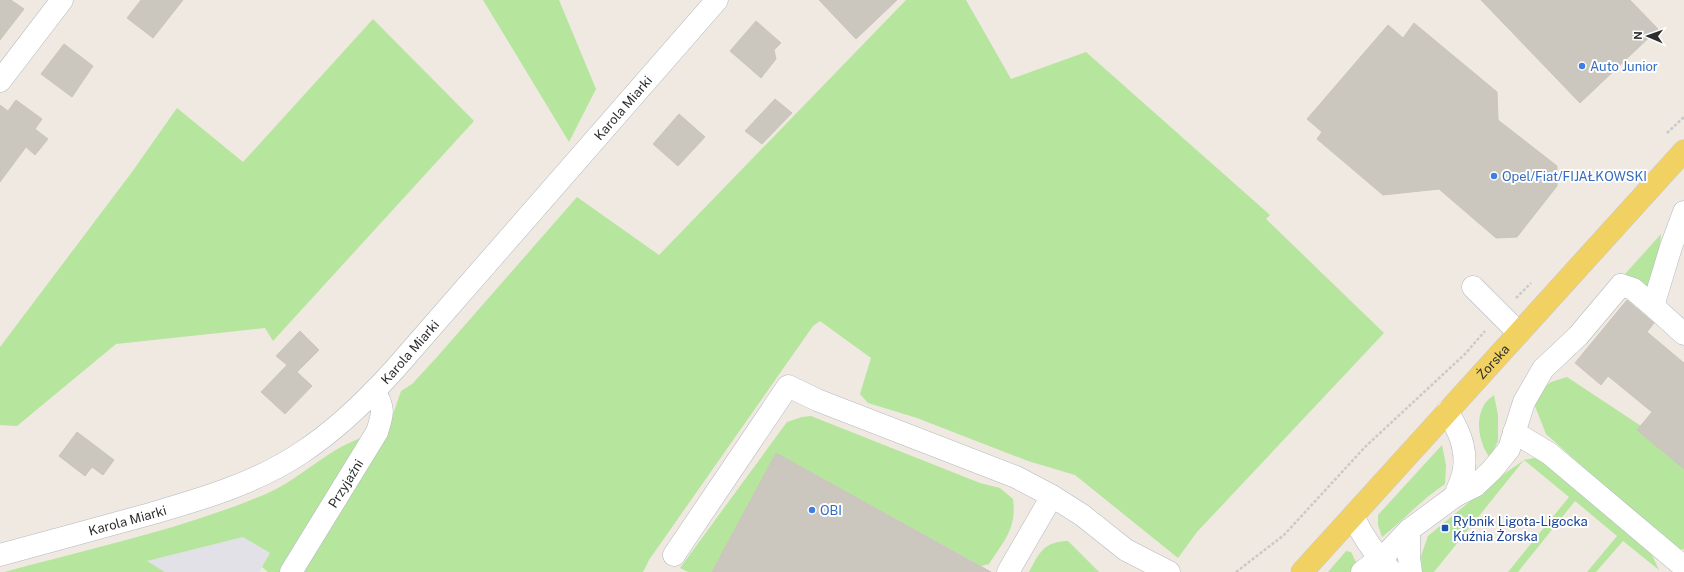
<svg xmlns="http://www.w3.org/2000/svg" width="1684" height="572" font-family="'Public Sans',sans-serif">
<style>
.industrial{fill:#e3e1e8}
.green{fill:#b6e59e}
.building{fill:#cbc7bf;stroke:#cbc5ba}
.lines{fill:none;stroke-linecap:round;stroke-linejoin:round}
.minor-casing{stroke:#b4b7c1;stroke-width:23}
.major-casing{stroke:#c9c9c9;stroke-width:23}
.path{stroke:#c9c9c9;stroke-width:2.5;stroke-dasharray:3 2;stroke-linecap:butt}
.minor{stroke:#fff;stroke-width:22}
.major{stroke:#f2d163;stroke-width:22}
.shop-dot{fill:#3f7fe0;stroke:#fff;stroke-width:1.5}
.transit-dot{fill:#1a4fb4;stroke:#fff;stroke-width:1.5}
.labels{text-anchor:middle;stroke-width:4;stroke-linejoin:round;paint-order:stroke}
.shop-label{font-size:13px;fill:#366cbe;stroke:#fff;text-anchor:start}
.street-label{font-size:13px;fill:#2e2e2e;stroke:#fff}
.transit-label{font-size:13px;fill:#164399;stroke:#fff;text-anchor:start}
</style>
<rect width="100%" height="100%" fill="#efe9e1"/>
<!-- industrial -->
<path class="industrial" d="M 243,537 L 270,553 L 259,572 L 165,572 L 146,561 Z"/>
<!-- green -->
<g class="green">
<path d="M 483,0 L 559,0 L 596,89 L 569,142 Z"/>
<path d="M 906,0 L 966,0 L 1011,79 L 1086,52 L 1270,215 L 1266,219 L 1384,333 L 1197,532 L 1178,558 L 1075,475 L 1028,461 L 917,418 L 868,403 L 860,394 L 871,358 L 820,321 L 813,326 L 649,560 L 643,572 L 299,572 L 389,426 L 401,391 L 412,384 L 437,357 L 577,197 L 659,255 Z"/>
<path d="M 373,19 L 474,121 L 273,341 L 265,328 L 116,344 L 17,426 L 0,425 L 0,347 L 132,172 L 177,108 L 243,162 Z"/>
<path d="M 1661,234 L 1660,246 L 1651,286 L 1644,291 L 1631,283 L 1625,274 Z"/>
<path d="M 1567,377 L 1641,426 L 1684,469 L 1684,549 L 1676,550 L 1546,434 L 1535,406 L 1538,392 L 1551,382 Z"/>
<path d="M 1494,395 L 1498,415 L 1498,441 L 1490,458 C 1480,444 1475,423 1483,407 C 1485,402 1490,398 1494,395 Z"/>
<path d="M 811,416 L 980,483 L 1000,488 L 1013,499 C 1017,529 1004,540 989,564 L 981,566 L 776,453 L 712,572 L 688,572 L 680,568 L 787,422 L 802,417 Z"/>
<path d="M 367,435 L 283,572 L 268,572 L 262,567 L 270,553 L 243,537 L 147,561 L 165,572 L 4,572 C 92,548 184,529 268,493 C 294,481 315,462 339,448 C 348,443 358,439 367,435 Z"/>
<path d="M 1442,445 L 1446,465 L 1445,484 C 1422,499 1404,520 1382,537 L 1378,525 L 1378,515 Z"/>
<path d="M 1539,457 L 1652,555 L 1659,570 L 1623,541 L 1596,572 L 1587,572 L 1617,536 L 1575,501 L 1518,572 L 1508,572 L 1569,497 L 1524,460 L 1434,572 L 1422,572 L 1421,556 L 1428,536 L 1497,479 L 1524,460 Z"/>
<path d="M 1068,541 L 1099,572 L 1029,572 C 1040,552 1043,542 1068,541 Z"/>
<path d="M 1346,551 L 1351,552 L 1357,564 L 1357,568 L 1351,572 L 1328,572 Z"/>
</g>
<!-- building -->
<g class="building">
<path d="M 0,0 L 11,0 L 24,9 L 0,40 Z"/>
<path d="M 141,0 L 183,0 L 153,38 L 127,18 Z"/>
<path d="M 819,0 L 897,0 L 856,39 Z"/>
<path d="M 1481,0 L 1630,0 L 1658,29 L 1580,103 Z"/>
<path d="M 756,21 L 781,43 L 774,50 L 776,59 L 761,78 L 730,51 Z"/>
<path d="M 1414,23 L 1497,92 L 1498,120 L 1557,166 L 1557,186 L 1517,237 L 1496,238 L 1439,189 L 1383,195 L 1317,139 L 1322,132 L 1307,119 L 1388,25 L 1403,38 Z"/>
<path d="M 64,44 L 93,66 L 72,97 L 41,74 Z"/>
<path d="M 775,99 L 792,113 L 762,144 L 745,131 Z"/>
<path d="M 16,100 L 42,119 L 35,129 L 48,139 L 35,155 L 26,147 L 0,182 L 0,105 L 8,111 Z"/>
<path d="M 679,114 L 705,137 L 678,166 L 653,144 Z"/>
<path d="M 1627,300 L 1654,323 L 1647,332 L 1684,363 L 1684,469 L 1637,430 L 1652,412 L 1608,376 L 1601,385 L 1575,363 Z"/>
<path d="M 300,331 L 319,350 L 297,372 L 312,386 L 285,414 L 261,392 L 287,365 L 276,356 Z"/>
<path d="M 77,432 L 114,460 L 103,475 L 92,467 L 85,476 L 59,456 Z"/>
<path d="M 776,453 L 991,572 L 712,572 Z"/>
</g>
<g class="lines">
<!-- minor casing -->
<g class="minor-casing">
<g id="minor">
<path d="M 0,81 L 62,0"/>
<path d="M 1473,287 L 1519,333"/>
<path d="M 1653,306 L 1684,334"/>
<path d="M 1447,411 C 1458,429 1467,447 1464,469 C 1463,478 1458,487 1455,496"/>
<path d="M 1514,432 L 1550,454 L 1684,567"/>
<path d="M 1353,516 C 1363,537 1375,555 1392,572"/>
<path d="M 1409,530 L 1409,558 L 1411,572"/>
<path id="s1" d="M 0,555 C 50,541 100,528 150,514 C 202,499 256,483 301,453 C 336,430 366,401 394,370 L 717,0"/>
<path d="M 674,555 L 788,386 L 817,400 L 1016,477 L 1052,496 L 1082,515 L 1126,550 L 1169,572"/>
<path id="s2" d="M 291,572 L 377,432 C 383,414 385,408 374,391"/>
<path d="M 1008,572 L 1052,496"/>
<path d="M 1362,572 L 1389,551 L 1409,530 L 1455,496 L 1475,486 L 1492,470 L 1509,449 L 1524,402 L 1543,369 L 1578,336 L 1621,285 L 1633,289 L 1653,306 L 1671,247 L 1684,212"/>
</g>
</g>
<!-- major casing -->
<g class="major-casing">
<g id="major">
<path id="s3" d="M 1302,572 L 1684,151"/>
</g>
</g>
<!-- path -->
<g class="path">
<path d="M 1667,133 L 1684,117"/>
<path d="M 1516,298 L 1531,283"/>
<path d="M 1236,572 L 1284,535 L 1365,447 L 1465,354 L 1485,331"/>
</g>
<!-- minor -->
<use href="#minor" class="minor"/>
<!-- major -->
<use href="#major" class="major"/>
</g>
<!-- markers -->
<g class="shop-dot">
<circle cx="1582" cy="66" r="4"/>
<circle cx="1494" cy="176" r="4"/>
<circle cx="812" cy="510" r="4"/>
</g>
<rect class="transit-dot" x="1441" y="524" width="8" height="8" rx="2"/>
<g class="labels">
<!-- shop labels -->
<g class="shop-label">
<text x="1590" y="71">Auto Junior</text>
<text x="1502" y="181">Opel/Fiat/FIJAŁKOWSKI</text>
<text x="820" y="515">OBI</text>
</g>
<!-- street labels -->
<g class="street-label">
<text dy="5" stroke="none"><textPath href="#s1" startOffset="792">Karola Miarki</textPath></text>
<text dy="5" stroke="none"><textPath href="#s1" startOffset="468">Karola Miarki</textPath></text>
<text dy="5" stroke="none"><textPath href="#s3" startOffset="284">Żorska</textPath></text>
<text dy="5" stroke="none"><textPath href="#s2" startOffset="104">Przyjaźni</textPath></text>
<text dy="5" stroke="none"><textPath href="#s1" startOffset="132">Karola Miarki</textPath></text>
</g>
<!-- transit labels -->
<g class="transit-label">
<text x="1453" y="526">Rybnik Ligota-Ligocka<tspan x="1453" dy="15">Kuźnia Żorska</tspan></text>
</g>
</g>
<!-- north arrow -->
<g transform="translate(1648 36) rotate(272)" stroke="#ffffff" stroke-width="3" paint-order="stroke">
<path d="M0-3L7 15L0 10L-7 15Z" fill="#2e2e2e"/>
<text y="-6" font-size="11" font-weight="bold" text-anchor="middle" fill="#2e2e2e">N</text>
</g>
</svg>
